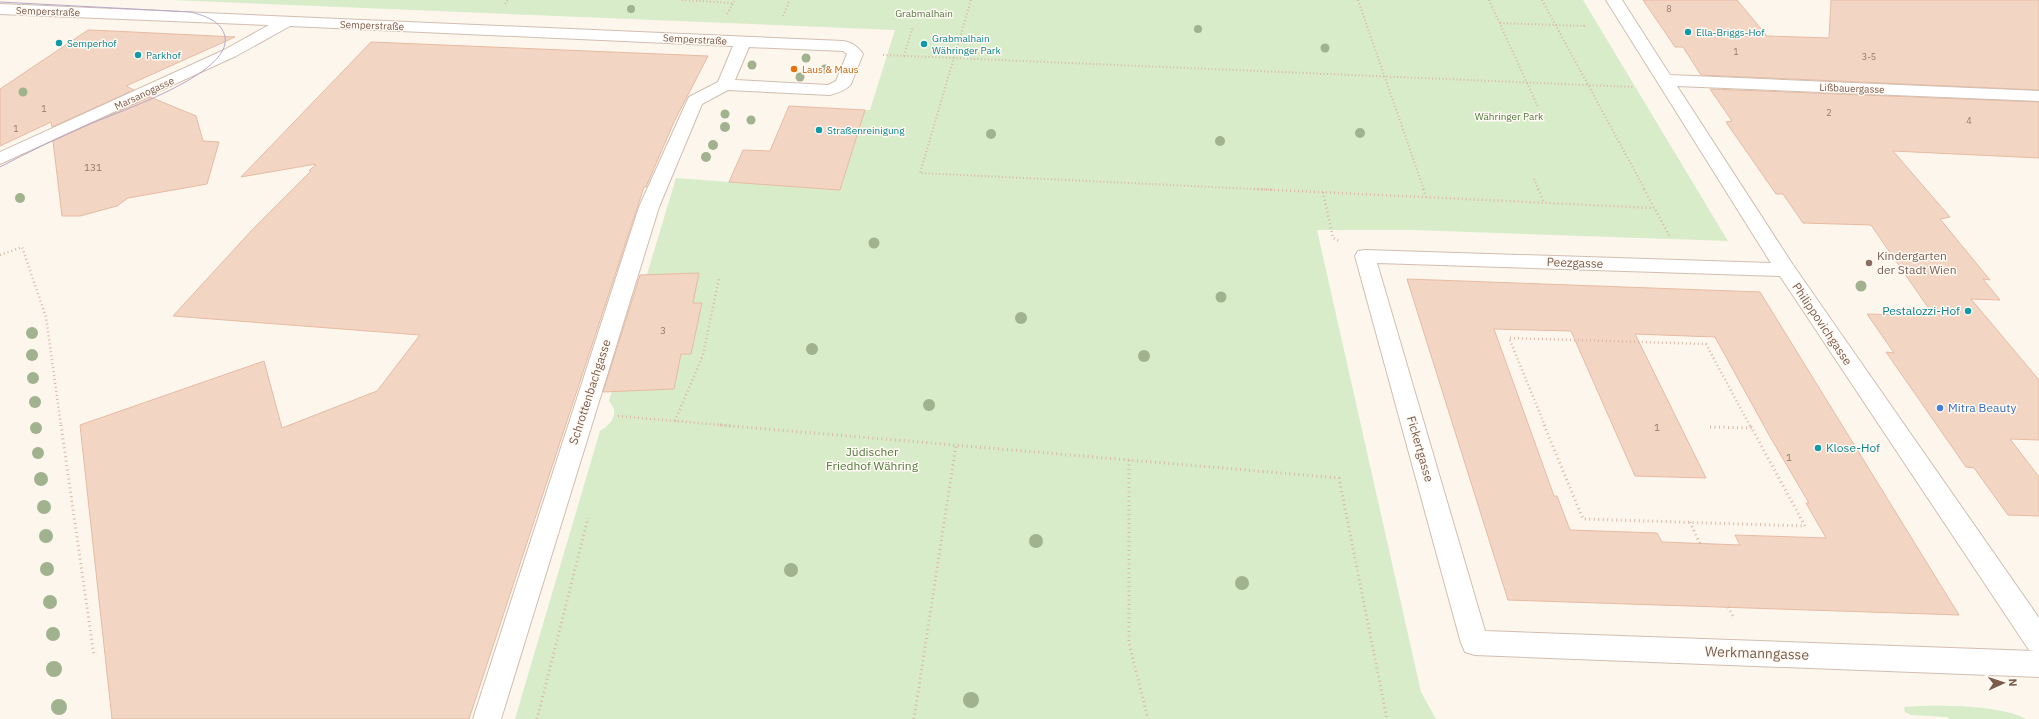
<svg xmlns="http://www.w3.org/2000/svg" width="2039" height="719" font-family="'IBM Plex Sans',sans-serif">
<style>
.green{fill:#d8ecc9}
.building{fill:#f3d5c3;stroke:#e6bba3;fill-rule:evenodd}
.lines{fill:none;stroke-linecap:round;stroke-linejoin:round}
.minor-casing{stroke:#d1beb0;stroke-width:2}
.path-far2{stroke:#d9b8a5;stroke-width:2;stroke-dasharray:1 2.5;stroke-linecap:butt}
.path-far1{stroke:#d9b8a5;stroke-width:2.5;stroke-dasharray:1 3;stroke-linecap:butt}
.path{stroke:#d9b8a5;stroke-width:3;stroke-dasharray:1 3.5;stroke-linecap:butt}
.minor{fill:#fff;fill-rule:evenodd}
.tram{stroke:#b9a8c9;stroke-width:1}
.tree{fill:#a0b28e}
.culture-dot{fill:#0f9aa8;stroke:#fffaf3;stroke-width:1.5}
.food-dot{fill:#e8710a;stroke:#fffaf3;stroke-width:1.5}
.education-dot{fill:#8d6e63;stroke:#fffaf3;stroke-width:1.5}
.shop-dot{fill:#3f7fe0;stroke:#fffaf3;stroke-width:1.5}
.labels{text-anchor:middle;stroke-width:3;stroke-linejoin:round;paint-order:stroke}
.far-number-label{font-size:9px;fill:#987a6a}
.far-street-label{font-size:10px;fill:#7a5c4d;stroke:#fffaf3}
.far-park-label{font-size:10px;fill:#537a41;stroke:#fffaf3}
.far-culture-label{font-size:10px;fill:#0d838f;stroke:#fffaf3;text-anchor:start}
.far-food-label{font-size:10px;fill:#c56008;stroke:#fffaf3;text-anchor:start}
.number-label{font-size:10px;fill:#987a6a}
.education-label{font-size:12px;fill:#785e54;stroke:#fffaf3;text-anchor:start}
.street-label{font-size:12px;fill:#7a5c4d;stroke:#fffaf3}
.culture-label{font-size:12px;fill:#0d838f;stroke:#fffaf3;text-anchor:end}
.shop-label{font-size:12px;fill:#366cbe;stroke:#fffaf3;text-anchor:start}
.park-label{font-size:12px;fill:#537a41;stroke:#fffaf3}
.near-street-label{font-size:14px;fill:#7a5c4d;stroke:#fffaf3}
</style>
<rect width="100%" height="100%" fill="#fdf6ec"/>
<!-- green -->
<g class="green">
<path d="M 171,0 L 1583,0 L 1728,241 L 1413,230 L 1317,230 L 1421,692 L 1436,719 L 515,719 L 600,431 C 612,424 620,413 609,401 L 676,178 L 840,190 L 865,110 L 870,110 L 895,30 Z"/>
<path d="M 1904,707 C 1937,705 1997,704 2026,719 L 1949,719 L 1948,717 L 1911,715 L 1905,712 Z"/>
</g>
<!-- building -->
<g class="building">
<path d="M 1643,0 L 1737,0 L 1767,36 L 1829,38 L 1831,0 L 2039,0 L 2039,90 L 1701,75 L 1683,47 L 1675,47 Z"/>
<path d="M 88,30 L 112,31 L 235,37 L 126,86 L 134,90 L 52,127 L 51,122 L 0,146 L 0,89 Z"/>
<path d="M 371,42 L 708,56 L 674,122 L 646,187 L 644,187 L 469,719 L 112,719 L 80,425 L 264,361 L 282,428 L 377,391 L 420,335 L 173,316 L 252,230 L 311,171 L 309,171 L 316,164 L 241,177 Z"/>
<path d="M 1710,89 L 2039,102 L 2039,158 L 1893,151 L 1950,217 L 1940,219 L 1990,280 L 1983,279 L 2000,300 L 1971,299 L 2039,380 L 2039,440 L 2010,439 L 2039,477 L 2039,516 L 2008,515 L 1974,468 L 1966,467 L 1886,352 L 1894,353 L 1867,314 L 1934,316 L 1871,225 L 1803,223 L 1783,194 L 1776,194 L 1726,122 L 1732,121 Z"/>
<path d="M 150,97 L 196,116 L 203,141 L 219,142 L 207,184 L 128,198 L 117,206 L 80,216 L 62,216 L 53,141 Z"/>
<path d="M 789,106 L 865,110 L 840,190 L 729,182 L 743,150 L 770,151 Z"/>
<path d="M 699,273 L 693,303 L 702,303 L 691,354 L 681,354 L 674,389 L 603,392 L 640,275 Z"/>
<path d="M 1407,279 L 1760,292 L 1959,615 L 1508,600 ZM 1494,329 L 1571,331 L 1635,476 L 1706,478 L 1635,334 L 1715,337 L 1769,435 L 1809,503 L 1806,503 L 1826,538 L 1735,535 L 1740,545 L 1662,542 L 1657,533 L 1570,530 L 1557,496 L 1554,496 Z"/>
</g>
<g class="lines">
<!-- minor casing -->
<g class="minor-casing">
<g id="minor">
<path d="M 1606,0 L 1622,0 L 1670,75 L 2039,91 L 2039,101 L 1677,86 L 1793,265 L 2039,618 L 2039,677 L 1475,655 L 1465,652 L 1461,643 L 1355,256 L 1358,251 L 1365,250 L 1771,263 ZM 1377,263 L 1780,276 L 2029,650 L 2034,651 L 1485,631 Z"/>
<path d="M 0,4 L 843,41 C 853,43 857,46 863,54 L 851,84 C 847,90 837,93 830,95 L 728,90 L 702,104 L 659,207 L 501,719 L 473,719 L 639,207 L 687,101 L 689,97 L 718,82 L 733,46 L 290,26 L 236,56 L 0,164 L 0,152 L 224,50 L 269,25 L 0,14 ZM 749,47 L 843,51 L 847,54 L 836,81 L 828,85 L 735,80 Z"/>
</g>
</g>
<!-- path-far2 -->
<g class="path-far2">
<path d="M 682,0 L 733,3"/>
<path d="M 971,0 L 920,173 L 1275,190"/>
<path d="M 1358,0 L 1424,190"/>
<path d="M 1489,0 L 1538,107"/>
<path d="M 1542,0 L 1645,190"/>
<path d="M 505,4 L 508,0"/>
<path d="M 727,14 L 735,0"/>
<path d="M 783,16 L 790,0"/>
<path d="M 1500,23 L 1584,26 L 1583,24"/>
<path d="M 883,55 L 1633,87"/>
<path d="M 904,56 L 913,26"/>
<path d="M 1534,179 L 1539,190"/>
</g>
<!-- path-far1 -->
<g class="path-far1">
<path d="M 1254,189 L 1654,208"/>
<path d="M 1423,189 L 1426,197"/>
<path d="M 1538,189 L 1544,202"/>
<path d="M 1644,189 L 1670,237"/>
<path d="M 1323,192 L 1333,238 L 1339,241"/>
<path d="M 0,255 L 22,247 L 46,317 L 61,426"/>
<path d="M 618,416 L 732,426"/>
<path d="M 675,421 L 703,355 L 719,278"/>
<path d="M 1545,426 L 1509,338 L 1706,344 L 1750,426"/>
</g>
<!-- path -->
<g class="path">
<path d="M 61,425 L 94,656"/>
<path d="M 720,425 L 1339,478 L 1387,719"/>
<path d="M 1544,425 L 1583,519 L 1805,526 L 1750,425"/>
<path d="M 1710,427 L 1752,428"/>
<path d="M 1129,460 L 1129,643 L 1148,719"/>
<path d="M 1690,522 L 1700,544"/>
<path d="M 1728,607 L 1734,618"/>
<path d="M 537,719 L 588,518"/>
<path d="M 914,719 L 956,445"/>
</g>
<!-- minor -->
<use href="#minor" class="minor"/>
<!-- tram -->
<path class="tram" d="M 0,2 L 191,12 C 205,16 222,21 225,37 C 232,75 114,113 85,126 C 56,139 28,152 0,167"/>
</g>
<!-- trees -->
<g class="tree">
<circle cx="631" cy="9" r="4"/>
<circle cx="1198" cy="29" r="4"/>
<circle cx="1325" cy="48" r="4.5"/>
<circle cx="806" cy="58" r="4.5"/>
<circle cx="752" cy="65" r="4.5"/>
<circle cx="825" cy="69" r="4.5"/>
<circle cx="800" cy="77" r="4.5"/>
<circle cx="23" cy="92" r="4.5"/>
<circle cx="725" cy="114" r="4.5"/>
<circle cx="751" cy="120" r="4.5"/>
<circle cx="725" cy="127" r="5"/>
<circle cx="1360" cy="133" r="5"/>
<circle cx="991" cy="134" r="5"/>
<circle cx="1220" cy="141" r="5"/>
<circle cx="713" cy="145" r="5"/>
<circle cx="706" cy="157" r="5"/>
<circle cx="20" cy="198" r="5"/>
<circle cx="874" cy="243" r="5.5"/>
<circle cx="1861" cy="286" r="5.5"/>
<circle cx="1221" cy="297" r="5.5"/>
<circle cx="1021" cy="318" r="6"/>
<circle cx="32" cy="333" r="6"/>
<circle cx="812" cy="349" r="6"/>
<circle cx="32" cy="355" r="6"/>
<circle cx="1144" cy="356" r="6"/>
<circle cx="33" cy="378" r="6"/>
<circle cx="35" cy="402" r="6"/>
<circle cx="929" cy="405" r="6"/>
<circle cx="36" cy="428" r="6"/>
<circle cx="38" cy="453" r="6"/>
<circle cx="41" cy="479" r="7"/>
<circle cx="44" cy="507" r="7"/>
<circle cx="46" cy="536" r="7"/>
<circle cx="1036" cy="541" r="7"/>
<circle cx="47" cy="569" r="7"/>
<circle cx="791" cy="570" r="7"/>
<circle cx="1242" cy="583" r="7"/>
<circle cx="50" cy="602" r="7"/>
<circle cx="53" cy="634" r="7"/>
<circle cx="54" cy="669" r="8"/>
<circle cx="971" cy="700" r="8"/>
<circle cx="59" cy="707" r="8"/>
</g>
<!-- markers -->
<g class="culture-dot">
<circle cx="1688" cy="32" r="4"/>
<circle cx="59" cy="43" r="4"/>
<circle cx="924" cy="44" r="4"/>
<circle cx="138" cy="55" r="4"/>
<circle cx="819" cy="130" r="4"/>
<circle cx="1968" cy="311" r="4"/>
<circle cx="1818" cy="448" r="4"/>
</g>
<circle class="food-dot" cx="794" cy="69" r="4"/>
<circle class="education-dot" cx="1869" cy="263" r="4"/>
<circle class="shop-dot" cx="1940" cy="408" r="4"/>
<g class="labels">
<!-- far-number labels -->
<g class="far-number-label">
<text x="1669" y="12">8</text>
<text x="1736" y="55">1</text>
<text x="1869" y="60">3-5</text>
<text x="44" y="112">1</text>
<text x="1829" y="116">2</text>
<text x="1969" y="124">4</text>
<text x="16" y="132">1</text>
</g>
<!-- far-street labels -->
<g class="far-street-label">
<text transform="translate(48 11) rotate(2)" y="4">Semperstraße</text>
<text transform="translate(372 25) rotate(2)" y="4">Semperstraße</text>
<text transform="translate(695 39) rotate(3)" y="4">Semperstraße</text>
<text transform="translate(1852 88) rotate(2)" y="4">Lißbauergasse</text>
<text transform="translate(144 93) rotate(-25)" y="4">Marsanogasse</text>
</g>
<!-- far-park labels -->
<g class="far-park-label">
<text x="924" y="17">Grabmalhain</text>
<text x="1509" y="120">Währinger Park</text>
</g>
<!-- far-culture labels -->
<g class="far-culture-label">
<text x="1696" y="36">Ella-Briggs-Hof</text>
<text x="932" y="42">Grabmalhain<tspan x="932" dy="12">Währinger Park</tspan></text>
<text x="67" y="47">Semperhof</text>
<text x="146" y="59">Parkhof</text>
<text x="827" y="134">Straßenreinigung</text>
</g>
<!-- far-food labels -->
<g class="far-food-label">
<text x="802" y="73">Laus &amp; Maus</text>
</g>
<!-- number labels -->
<g class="number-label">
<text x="93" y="171">131</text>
<text x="663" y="334">3</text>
<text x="1657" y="431">1</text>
<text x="1789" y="461">1</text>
</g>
<!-- education labels -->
<g class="education-label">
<text x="1877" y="260">Kindergarten<tspan x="1877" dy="14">der Stadt Wien</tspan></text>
</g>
<!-- street labels -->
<g class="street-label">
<text transform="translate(1575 263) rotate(2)" y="4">Peezgasse</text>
<text transform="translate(1822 324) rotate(56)" y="4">Philippovichgasse</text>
<text transform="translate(590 392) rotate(-72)" y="4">Schrottenbachgasse</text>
<text transform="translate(1420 449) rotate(74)" y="4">Fickertgasse</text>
</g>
<!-- culture labels -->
<g class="culture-label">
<text x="1960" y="315">Pestalozzi-Hof</text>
<text x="1826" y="452" text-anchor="start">Klose-Hof</text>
</g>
<!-- shop labels -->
<g class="shop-label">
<text x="1948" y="412">Mitra Beauty</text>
</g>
<!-- park labels -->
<g class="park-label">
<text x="872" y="456">Jüdischer<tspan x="872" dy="14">Friedhof Währing</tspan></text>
</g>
<!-- near-street labels -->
<g class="near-street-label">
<text transform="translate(1757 653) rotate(2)" y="5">Werkmanngasse</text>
</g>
</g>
<!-- north arrow -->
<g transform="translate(2003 683) rotate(87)" stroke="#fffaf3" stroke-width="3" paint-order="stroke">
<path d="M0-3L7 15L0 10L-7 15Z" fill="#7a5c4d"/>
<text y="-6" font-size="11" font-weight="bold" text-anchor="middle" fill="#7a5c4d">N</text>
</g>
</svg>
